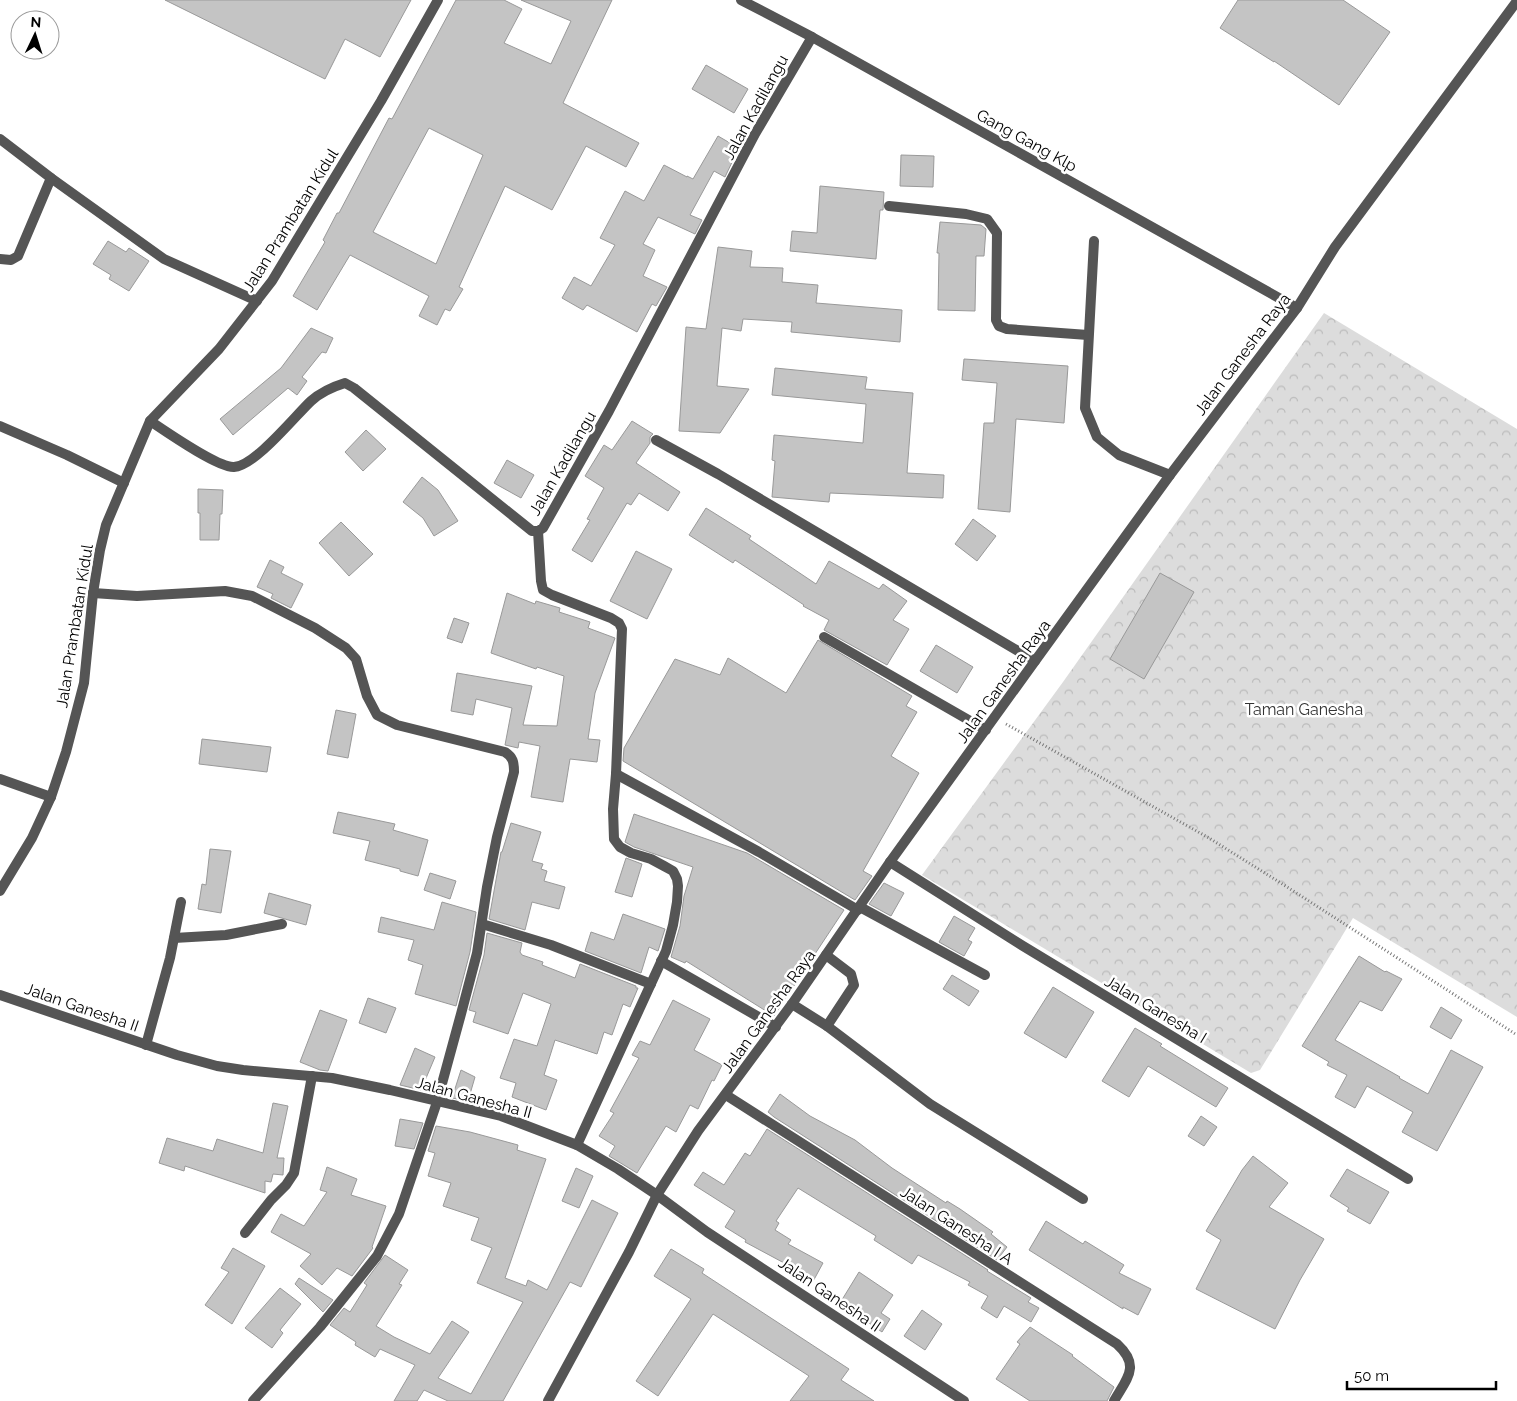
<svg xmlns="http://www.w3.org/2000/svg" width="1517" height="1401" font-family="Raleway,sans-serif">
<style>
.park{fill:url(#park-crowns)}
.building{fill:#c4c4c4;stroke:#999;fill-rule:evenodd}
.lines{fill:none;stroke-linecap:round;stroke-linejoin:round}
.path{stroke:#777;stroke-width:3;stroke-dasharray:1 2.5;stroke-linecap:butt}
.service{stroke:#555;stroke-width:10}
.minor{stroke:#555;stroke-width:10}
.tertiary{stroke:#555;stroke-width:10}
.labels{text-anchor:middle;stroke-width:5;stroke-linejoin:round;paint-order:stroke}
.street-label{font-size:16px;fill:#000;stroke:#fff}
.park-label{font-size:16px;fill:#333;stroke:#fff}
</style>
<defs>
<pattern id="park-crowns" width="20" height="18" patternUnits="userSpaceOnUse" patternTransform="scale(1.25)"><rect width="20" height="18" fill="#dcdcdc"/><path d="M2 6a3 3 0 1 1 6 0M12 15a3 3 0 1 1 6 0" fill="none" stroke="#bbb"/></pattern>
</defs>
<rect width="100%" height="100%" fill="#fff"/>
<!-- park -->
<path class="park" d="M 1324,313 L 1517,429 L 1517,1017 L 1353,918 L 1260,1070 L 1251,1073 L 922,875 L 1063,682 Z"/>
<!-- building -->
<g class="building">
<path d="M 165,0 L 411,0 L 380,57 L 345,39 L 325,79 Z"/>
<path d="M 456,0 L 504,0 L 522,9 L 504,43 L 551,64 L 571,21 L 521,0 L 612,0 L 563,103 L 639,143 L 626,167 L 586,146 L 552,210 L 505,186 L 459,287 L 463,289 L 450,311 L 445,309 L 437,325 L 419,316 L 429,296 L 350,255 L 317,310 L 293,296 L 325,242 L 323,240 L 337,213 L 339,213 L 389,118 L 392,119 ZM 429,128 L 483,155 L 436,264 L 373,232 Z"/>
<path d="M 1238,0 L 1343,0 L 1390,32 L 1339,105 L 1274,61 L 1274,62 L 1220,28 Z"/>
<path d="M 706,65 L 748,89 L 734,113 L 692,89 Z"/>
<path d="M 718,136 L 730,143 L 726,151 L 735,156 L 725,177 L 714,171 L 690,215 L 702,220 L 695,234 L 658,217 L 643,244 L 655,250 L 643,276 L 667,287 L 656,306 L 652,304 L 637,332 L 587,305 L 583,310 L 562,298 L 574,277 L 591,286 L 615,245 L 600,238 L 625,191 L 644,201 L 664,165 L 687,177 L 687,176 L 693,179 Z"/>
<path d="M 901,155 L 934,156 L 933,187 L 900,186 Z"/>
<path d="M 820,186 L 884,192 L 883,210 L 880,210 L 876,259 L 790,251 L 792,231 L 817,233 Z"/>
<path d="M 940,222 L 981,225 L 986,229 L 984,256 L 976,256 L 975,311 L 938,310 L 939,253 L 937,253 Z"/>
<path d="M 108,241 L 126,252 L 129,248 L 149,261 L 129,291 L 109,279 L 111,275 L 93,264 Z"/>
<path d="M 718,247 L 752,251 L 750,267 L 783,268 L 782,282 L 818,285 L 816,303 L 902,310 L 900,342 L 791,332 L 792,322 L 743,319 L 741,331 L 722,328 L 717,386 L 749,389 L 720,433 L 679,431 L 686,327 L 706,329 Z"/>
<path d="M 311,328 L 333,338 L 326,353 L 322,352 L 302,377 L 307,381 L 297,395 L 288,388 L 233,435 L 220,419 L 281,368 Z"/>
<path d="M 964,359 L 1068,366 L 1064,423 L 1016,419 L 1010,512 L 978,509 L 984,423 L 994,423 L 997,383 L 962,380 Z"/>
<path d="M 775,368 L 867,377 L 865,389 L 913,393 L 907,473 L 944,475 L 943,498 L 830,493 L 829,502 L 772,497 L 775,461 L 772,460 L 774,435 L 863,443 L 866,404 L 772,395 Z"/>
<path d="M 632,421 L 653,434 L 650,437 L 650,443 L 636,463 L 680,492 L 668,511 L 639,493 L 631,505 L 627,503 L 592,562 L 572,550 L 590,520 L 587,519 L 604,488 L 585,476 L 604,445 L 612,450 Z"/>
<path d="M 366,430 L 386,449 L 363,471 L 345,452 Z"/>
<path d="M 507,460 L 534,475 L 521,498 L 494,483 Z"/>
<path d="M 422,477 L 438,490 L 458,521 L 434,536 L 423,518 L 403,502 Z"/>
<path d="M 198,489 L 223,490 L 222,514 L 220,514 L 219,540 L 200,540 L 200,513 L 198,513 Z"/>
<path d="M 706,508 L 751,536 L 749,539 L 816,584 L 829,561 L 879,589 L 883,584 L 907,601 L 893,620 L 909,629 L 887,665 L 824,630 L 829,620 L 803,606 L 804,605 L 735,560 L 733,563 L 689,535 Z"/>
<path d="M 973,519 L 996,536 L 977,561 L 955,544 Z"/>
<path d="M 341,522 L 373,554 L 349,576 L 319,543 Z"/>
<path d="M 636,551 L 672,569 L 647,619 L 610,601 Z"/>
<path d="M 270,560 L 284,567 L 281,573 L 303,584 L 291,608 L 271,598 L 273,594 L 257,587 Z"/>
<path d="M 1160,573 L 1194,592 L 1144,679 L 1110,659 Z"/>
<path d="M 507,593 L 535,604 L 536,601 L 560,608 L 559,612 L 590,622 L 588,628 L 615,638 L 595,693 L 588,739 L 600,740 L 597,762 L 570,759 L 563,802 L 531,797 L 540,746 L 519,742 L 518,748 L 505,745 L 512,708 L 476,699 L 473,715 L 451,711 L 457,673 L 532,686 L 523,725 L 557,726 L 564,676 L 537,667 L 536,669 L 491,653 Z"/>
<path d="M 454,618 L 469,623 L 462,643 L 447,638 Z"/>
<path d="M 818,640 L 912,696 L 906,706 L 917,712 L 891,756 L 919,773 L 863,871 L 872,876 L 855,900 L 623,761 L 624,748 L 675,659 L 720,675 L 728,658 L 786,693 Z"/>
<path d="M 936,645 L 973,667 L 957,693 L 920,671 Z"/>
<path d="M 336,710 L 356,714 L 348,758 L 327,754 Z"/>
<path d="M 202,739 L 271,747 L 267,772 L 199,764 Z"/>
<path d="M 338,812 L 395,824 L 393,830 L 428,840 L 418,876 L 400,871 L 400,869 L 365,860 L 370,841 L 333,833 Z"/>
<path d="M 634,814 L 747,853 L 844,910 L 774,1016 L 686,961 L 685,963 L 671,957 L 680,926 L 684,896 L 693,867 L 634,847 L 625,842 Z"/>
<path d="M 511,823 L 541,832 L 532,861 L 543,864 L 541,869 L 547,871 L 544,881 L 565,887 L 559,909 L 532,902 L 525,930 L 489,919 L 501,852 L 502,852 Z"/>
<path d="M 210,849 L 231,851 L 221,913 L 198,909 L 202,884 L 206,885 Z"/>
<path d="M 626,858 L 642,864 L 632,897 L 615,892 Z"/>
<path d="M 430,873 L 456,881 L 450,899 L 424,890 Z"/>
<path d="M 884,883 L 904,893 L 891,916 L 869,904 Z"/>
<path d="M 269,893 L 311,905 L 306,925 L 264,913 Z"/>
<path d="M 442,902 L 476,912 L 470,952 L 456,1006 L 415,994 L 423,965 L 408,960 L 414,940 L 378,932 L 381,917 L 434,930 Z"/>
<path d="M 623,914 L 665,929 L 658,951 L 649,947 L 641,973 L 585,951 L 591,932 L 614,940 Z"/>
<path d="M 954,916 L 975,928 L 968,940 L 972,942 L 964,956 L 939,942 Z"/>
<path d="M 487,933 L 522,943 L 520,952 L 522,955 L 543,962 L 542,965 L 575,978 L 580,964 L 636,986 L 636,988 L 638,988 L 630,1007 L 623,1004 L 612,1035 L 604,1032 L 597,1054 L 555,1040 L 544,1075 L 557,1080 L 546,1110 L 512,1097 L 516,1083 L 500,1078 L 514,1039 L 537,1046 L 551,1004 L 523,993 L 508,1034 L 473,1022 L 476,1012 L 469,1010 L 484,955 Z"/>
<path d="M 1359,956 L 1385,972 L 1386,971 L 1402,979 L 1382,1011 L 1360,1001 L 1335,1040 L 1400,1077 L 1399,1078 L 1428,1094 L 1451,1050 L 1483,1067 L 1437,1151 L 1402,1132 L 1413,1112 L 1367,1086 L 1355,1108 L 1335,1097 L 1347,1075 L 1327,1065 L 1329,1062 L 1302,1046 Z"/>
<path d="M 952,975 L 979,991 L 969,1006 L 943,989 Z"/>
<path d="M 1053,987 L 1094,1012 L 1066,1058 L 1024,1033 Z"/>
<path d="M 368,998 L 396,1008 L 386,1033 L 359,1023 Z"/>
<path d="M 673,1000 L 710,1019 L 694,1050 L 722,1065 L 714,1081 L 712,1080 L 698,1109 L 690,1105 L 676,1132 L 666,1126 L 637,1173 L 609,1156 L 615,1146 L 599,1136 L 614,1113 L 610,1111 L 639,1058 L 632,1055 L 640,1041 L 650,1045 Z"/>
<path d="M 1441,1007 L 1462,1020 L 1451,1039 L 1430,1027 Z"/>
<path d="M 320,1010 L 347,1020 L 328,1071 L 320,1070 L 300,1062 Z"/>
<path d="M 1135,1028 L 1162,1044 L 1160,1046 L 1228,1088 L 1216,1107 L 1148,1066 L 1129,1097 L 1102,1081 Z"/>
<path d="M 415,1048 L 435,1057 L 421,1090 L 400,1085 Z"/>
<path d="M 461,1070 L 475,1077 L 468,1101 L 452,1098 Z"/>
<path d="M 780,1094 L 810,1116 L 855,1140 L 892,1168 L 946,1203 L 947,1201 L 960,1209 L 993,1232 L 991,1234 L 1007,1247 L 997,1260 L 774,1117 L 768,1112 Z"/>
<path d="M 273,1103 L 288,1106 L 277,1158 L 284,1158 L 283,1175 L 273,1174 L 271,1182 L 265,1181 L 265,1193 L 185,1166 L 184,1171 L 159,1163 L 167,1138 L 213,1151 L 217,1139 L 263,1153 Z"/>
<path d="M 1201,1116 L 1217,1127 L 1204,1146 L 1188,1136 Z"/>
<path d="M 400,1119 L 423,1123 L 414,1149 L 395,1146 Z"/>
<path d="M 436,1126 L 470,1132 L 518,1145 L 517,1150 L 546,1159 L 505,1278 L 526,1286 L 528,1280 L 547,1290 L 592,1200 L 618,1213 L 581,1287 L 570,1282 L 503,1401 L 448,1401 L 424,1390 L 417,1401 L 394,1401 L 415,1365 L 380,1349 L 375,1357 L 355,1345 L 356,1342 L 330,1325 L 344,1308 L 350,1312 L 367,1285 L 364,1283 L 385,1255 L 408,1270 L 399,1284 L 402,1285 L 376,1326 L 394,1337 L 430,1354 L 452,1321 L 469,1332 L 438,1378 L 471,1394 L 523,1302 L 477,1283 L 492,1248 L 471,1240 L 479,1218 L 443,1206 L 451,1183 L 428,1176 L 435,1153 L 428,1151 Z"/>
<path d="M 767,1129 L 988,1270 L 987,1271 L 1031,1298 L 1028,1302 L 1039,1308 L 1031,1322 L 1004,1306 L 997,1318 L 981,1308 L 988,1296 L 968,1285 L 970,1282 L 918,1255 L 912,1264 L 874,1240 L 876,1236 L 798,1188 L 776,1221 L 779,1223 L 775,1230 L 791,1240 L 788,1244 L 823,1263 L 810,1287 L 795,1279 L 799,1271 L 745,1242 L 746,1240 L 725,1227 L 735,1211 L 694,1185 L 703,1172 L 724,1185 L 745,1153 L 750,1156 Z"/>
<path d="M 1253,1156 L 1288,1183 L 1269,1207 L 1324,1239 L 1300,1280 L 1275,1329 L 1196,1289 L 1221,1240 L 1206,1231 L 1242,1170 Z"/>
<path d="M 327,1167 L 357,1179 L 351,1195 L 386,1206 L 372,1247 L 373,1248 L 352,1276 L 337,1268 L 322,1285 L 300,1266 L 311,1254 L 271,1232 L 281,1214 L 304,1226 L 327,1192 L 320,1190 Z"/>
<path d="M 576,1168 L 593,1176 L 579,1208 L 562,1201 Z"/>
<path d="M 1347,1169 L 1389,1192 L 1370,1224 L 1347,1211 L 1349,1208 L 1330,1196 Z"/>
<path d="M 1046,1221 L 1083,1244 L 1085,1241 L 1124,1265 L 1119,1273 L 1151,1289 L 1138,1315 L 1123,1307 L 1123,1309 L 1029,1250 Z"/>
<path d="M 233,1248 L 265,1266 L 232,1324 L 205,1305 L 229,1272 L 221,1268 Z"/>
<path d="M 671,1249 L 704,1269 L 702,1273 L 849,1369 L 841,1380 L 874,1401 L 790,1401 L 809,1376 L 713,1314 L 658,1396 L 636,1381 L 691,1299 L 654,1276 Z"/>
<path d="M 859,1272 L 893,1295 L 881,1313 L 890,1319 L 882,1332 L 840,1303 Z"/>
<path d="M 299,1278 L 333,1300 L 323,1312 L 295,1284 Z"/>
<path d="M 280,1288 L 301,1304 L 280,1330 L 283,1333 L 272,1348 L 245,1328 Z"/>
<path d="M 922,1310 L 942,1324 L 925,1350 L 904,1336 Z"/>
<path d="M 1030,1327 L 1073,1355 L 1072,1356 L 1114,1387 L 1107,1401 L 1030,1401 L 996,1379 L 1020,1344 L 1017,1342 Z"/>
</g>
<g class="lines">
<!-- path -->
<path class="path" d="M 1006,724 L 1209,838 L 1284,885 L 1517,1035"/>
<!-- service -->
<g class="service">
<path d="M 889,206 L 966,214 L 987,219 L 997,233 L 996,320 L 999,326 L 1007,329 L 1088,335"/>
<path d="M 1094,241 L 1085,408 L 1097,437 L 1119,455 L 1170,475"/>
<path d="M 824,637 L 986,730"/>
<path d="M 616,774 L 759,852 L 858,910"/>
<path d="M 860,907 L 985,975"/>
<path d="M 826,955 L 851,974 L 854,985 L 827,1026"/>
<path d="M 792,1004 L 827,1026 L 930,1104 L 1083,1199"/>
</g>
<!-- minor -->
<g class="minor">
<path d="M 741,0 L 812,37 L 1297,308"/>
<path d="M 0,139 L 51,178 L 164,259 L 257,301"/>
<path d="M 0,259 L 11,260 L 18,256 L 51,178"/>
<path d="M 150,421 C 165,431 218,468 234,467 C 255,466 295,416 311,401 C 321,392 332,387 345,383 L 354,388 L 532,531 L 538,531 L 543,528 L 609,411 L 755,134 L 812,37"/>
<path d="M 0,426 L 67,455 L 124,483"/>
<path d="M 656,440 L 718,474 L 1035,661"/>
<path d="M 538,531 L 541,581 L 543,590 L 552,595 L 611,618 L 619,623 L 622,629 L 616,774 L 613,809 L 614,839 L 620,847 L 631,853 L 651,859 L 664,866 L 673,871 L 677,879 L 678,886 L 677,902 L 673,925 L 666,951 L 577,1145"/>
<path d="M 93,593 L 137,596 L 225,591 L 252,596 L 315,628 L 346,648 L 356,659 L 367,696 L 377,715 L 397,725 L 505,752 C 513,757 514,762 514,772 L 497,837 L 487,887 L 477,953 L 461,1014 L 437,1102 L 399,1214 L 377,1256 L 320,1327 L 253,1401"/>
<path d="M 0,779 L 51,797"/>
<path d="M 890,862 L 1023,946 L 1408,1179"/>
<path d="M 0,891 L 32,838 L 51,797 L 66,752 L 84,683 L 93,593 L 100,550 L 106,525 L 150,421 L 219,349 L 272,281 L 381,101 L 438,0"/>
<path d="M 482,924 L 551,945 L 651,984"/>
<path d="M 174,938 L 226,935 L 282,924"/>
<path d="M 661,961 L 776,1027"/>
<path d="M 0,995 L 177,1055 L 217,1066 L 243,1070 L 332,1078 L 390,1090 L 501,1116 L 577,1145 L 618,1169 L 657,1195 L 707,1232 L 964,1401"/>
<path d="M 146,1045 L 170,958 L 181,902"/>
<path d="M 726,1095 L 1117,1344 C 1141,1366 1127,1378 1114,1401"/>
<path d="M 245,1233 L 271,1200 L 286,1185 L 294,1173 L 312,1076"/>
</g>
<!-- tertiary -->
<path class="tertiary" d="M 548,1401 L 629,1252 L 657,1195 L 698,1131 L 792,1004 L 890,862 L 1035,661 L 1170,475 L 1297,308 L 1335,247 L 1517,1"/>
</g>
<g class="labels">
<!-- street labels -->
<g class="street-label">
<text transform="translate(755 107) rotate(-61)" y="6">Jalan Kadilangu</text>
<text transform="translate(1027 140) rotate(29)" y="6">Gang Gang Klp</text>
<text transform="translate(290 220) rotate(-58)" y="6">Jalan Prambatan Kidul</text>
<text transform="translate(1242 354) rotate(-53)" y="6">Jalan Ganesha Raya</text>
<text transform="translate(562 463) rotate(-60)" y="6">Jalan Kadilangu</text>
<text transform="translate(74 626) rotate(-81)" y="6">Jalan Prambatan Kidul</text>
<text transform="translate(1003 681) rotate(-54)" y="6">Jalan Ganesha Raya</text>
<text transform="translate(82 1007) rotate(19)" y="6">Jalan Ganesha II</text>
<text transform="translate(1156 1009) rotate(31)" y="6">Jalan Ganesha I</text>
<text transform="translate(768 1011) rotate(-54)" y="6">Jalan Ganesha Raya</text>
<text transform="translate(474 1097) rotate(15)" y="6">Jalan Ganesha II</text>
<text transform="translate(957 1225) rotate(33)" y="6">Jalan Ganesha I A</text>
<text transform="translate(830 1294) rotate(34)" y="6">Jalan Ganesha II</text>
</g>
<!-- park labels -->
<g class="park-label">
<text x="1304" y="715">Taman Ganesha</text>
</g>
</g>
<!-- north arrow -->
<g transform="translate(35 35) rotate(4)"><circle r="24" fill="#ffffff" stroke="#999999"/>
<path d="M0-4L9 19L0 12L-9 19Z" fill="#000000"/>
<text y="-8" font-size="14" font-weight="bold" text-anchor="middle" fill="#000000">N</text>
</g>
<!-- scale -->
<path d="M1347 1381v8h149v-8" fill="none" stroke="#000000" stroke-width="2.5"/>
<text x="1354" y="1381" font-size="15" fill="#000000" stroke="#ffffff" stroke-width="4" paint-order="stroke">50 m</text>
</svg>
